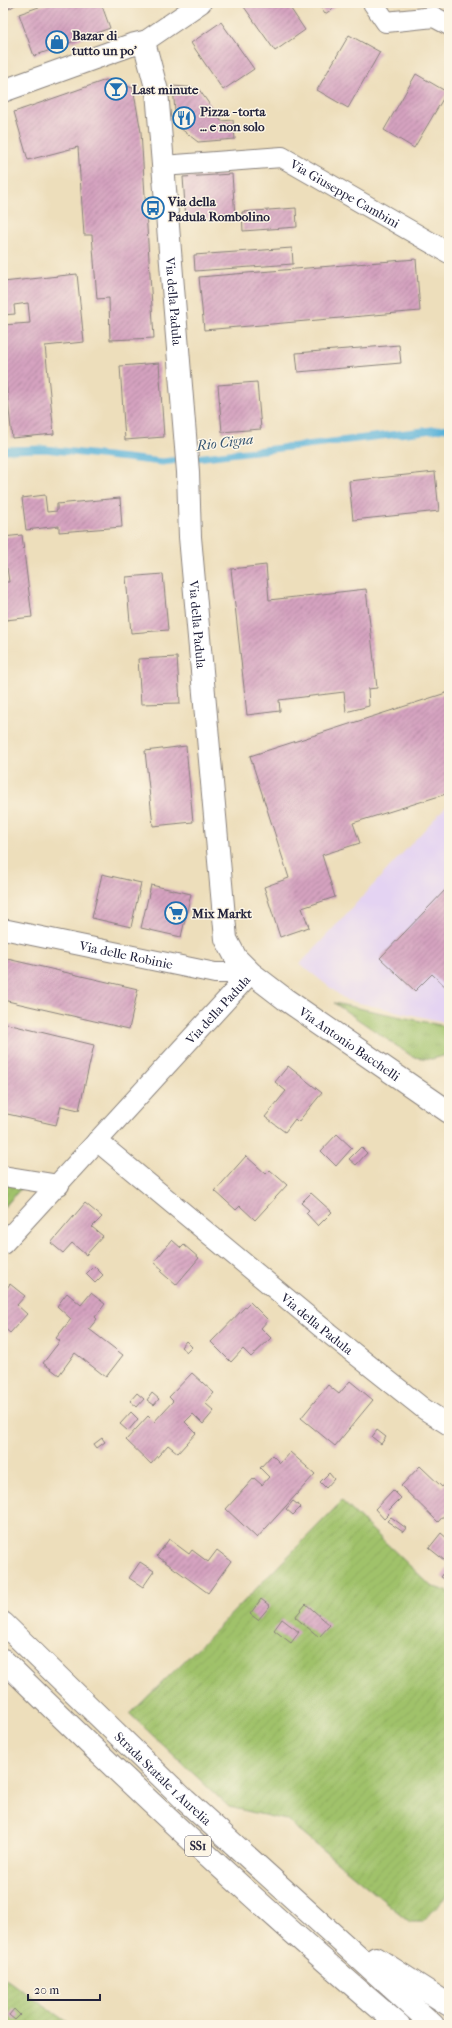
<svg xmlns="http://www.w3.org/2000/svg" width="452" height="2028" font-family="'IM FELL French Canon',serif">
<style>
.built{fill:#e4d3f2}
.grass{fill:url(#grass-tufts);stroke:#617253}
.garden{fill:url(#garden-furrows);stroke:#617253}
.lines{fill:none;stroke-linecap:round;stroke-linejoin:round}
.stream{stroke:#5cb3d9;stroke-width:7}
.building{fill:url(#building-hatch)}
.street-casing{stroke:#88807b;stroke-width:22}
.secondary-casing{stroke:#88807b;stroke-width:24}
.highway-casing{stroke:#88807b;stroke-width:24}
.street{stroke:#fff;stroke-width:20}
.secondary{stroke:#fff;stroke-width:22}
.highway{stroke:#fff;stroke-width:22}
.labels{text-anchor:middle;stroke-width:3;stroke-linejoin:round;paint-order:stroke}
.shield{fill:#fcf5e5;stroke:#63616e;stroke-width:1}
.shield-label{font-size:12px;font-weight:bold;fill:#22223b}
.poi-label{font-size:13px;font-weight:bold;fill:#22223b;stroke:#fcf5e5;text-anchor:start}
.street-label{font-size:13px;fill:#22223b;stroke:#fcf5e5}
.water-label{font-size:14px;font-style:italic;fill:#365572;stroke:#fcf5e5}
</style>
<defs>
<pattern id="grass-tufts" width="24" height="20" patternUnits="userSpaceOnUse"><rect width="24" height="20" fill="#a0c26b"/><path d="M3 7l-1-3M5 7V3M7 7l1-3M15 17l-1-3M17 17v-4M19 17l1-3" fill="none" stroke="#8aa65e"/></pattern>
<pattern id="garden-furrows" width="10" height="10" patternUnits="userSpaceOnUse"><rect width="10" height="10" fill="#a0c26b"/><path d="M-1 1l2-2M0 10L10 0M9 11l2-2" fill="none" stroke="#8aa65e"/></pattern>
<pattern id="building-hatch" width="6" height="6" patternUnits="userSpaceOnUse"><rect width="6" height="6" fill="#d5a3c0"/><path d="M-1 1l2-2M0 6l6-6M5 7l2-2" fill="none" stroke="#ac849d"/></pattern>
</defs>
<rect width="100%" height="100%" fill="#fcf5e5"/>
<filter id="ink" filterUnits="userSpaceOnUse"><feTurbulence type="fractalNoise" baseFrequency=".025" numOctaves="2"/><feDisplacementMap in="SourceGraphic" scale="8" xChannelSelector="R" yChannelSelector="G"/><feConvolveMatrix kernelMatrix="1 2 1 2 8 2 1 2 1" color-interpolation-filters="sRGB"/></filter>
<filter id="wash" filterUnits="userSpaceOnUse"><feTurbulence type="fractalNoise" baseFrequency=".012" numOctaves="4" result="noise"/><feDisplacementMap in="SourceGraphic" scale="16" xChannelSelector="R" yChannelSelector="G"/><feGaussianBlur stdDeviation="0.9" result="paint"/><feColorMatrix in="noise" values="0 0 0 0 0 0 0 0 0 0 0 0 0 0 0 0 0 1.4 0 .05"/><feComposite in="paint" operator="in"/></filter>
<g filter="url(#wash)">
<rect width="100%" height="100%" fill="#eddebb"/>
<!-- built -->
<path class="built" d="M 449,803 L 449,1023 L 346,1000 L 300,964 Z"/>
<!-- grass -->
<path class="grass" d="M 334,1003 L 449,1027 L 449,1052 L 443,1056 L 432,1059 L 413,1057 Z"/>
<!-- garden -->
<g class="garden">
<path d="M 3,1183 L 22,1187 L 3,1209 Z"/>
<path d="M 342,1501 L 431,1586 L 449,1592 L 449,1893 L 423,1922 L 410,1922 L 286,1820 L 229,1807 L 130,1714 L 208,1638 Z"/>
<path d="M 3,1977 L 71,2025 L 3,2025 Z"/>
</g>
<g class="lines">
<!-- stream -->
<path class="stream" d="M 3,450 L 45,449 L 162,462 L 449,428"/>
</g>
<g id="blocks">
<!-- building -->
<g class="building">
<path d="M 8,3 L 18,3 L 9,9 Z"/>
<path d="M 50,3 L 101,3 L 110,28 L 34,56 L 19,14 Z"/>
<path d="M 287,3 L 305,30 L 275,51 L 242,4 Z"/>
<path d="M 317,3 L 341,3 L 325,14 Z"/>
<path d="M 221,22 L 254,69 L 223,90 L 191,43 Z"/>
<path d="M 349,35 L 380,52 L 348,108 L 317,90 Z"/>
<path d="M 416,74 L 447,92 L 414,148 L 384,130 Z"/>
<path d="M 106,80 L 133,88 L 141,132 L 154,338 L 110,340 L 109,298 L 97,299 L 92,235 L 84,235 L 78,147 L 28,160 L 14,112 Z"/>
<path d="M 173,86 L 198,88 L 221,121 L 233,120 L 235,139 L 198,142 L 176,125 Z"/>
<path d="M 232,174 L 235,217 L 186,220 L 183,177 Z"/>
<path d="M 296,208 L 297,227 L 243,231 L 242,212 Z"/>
<path d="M 292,248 L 293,264 L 195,271 L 194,255 Z"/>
<path d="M 416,259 L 420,311 L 204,330 L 199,277 Z"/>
<path d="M 77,274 L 84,342 L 45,346 L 54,434 L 12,438 L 3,354 L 3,325 L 30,323 L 28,303 L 14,305 L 15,314 L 3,315 L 3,282 Z"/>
<path d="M 399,345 L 401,363 L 298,372 L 296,353 Z"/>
<path d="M 159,363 L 164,437 L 125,440 L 120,366 Z"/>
<path d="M 257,382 L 261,429 L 222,432 L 218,385 Z"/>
<path d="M 435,472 L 439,511 L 353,520 L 349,481 Z"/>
<path d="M 45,495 L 47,512 L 57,511 L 57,504 L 120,498 L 122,527 L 59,532 L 59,526 L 26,530 L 22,498 Z"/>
<path d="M 22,535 L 32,617 L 6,620 L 5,605 L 3,605 L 3,582 L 9,582 L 7,568 L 3,569 L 3,537 Z"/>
<path d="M 266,565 L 269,600 L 366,589 L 377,688 L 368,689 L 369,706 L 346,712 L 344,692 L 279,700 L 280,711 L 247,715 L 231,569 Z"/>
<path d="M 163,574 L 168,630 L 131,633 L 126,577 Z"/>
<path d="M 177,657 L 180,703 L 141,704 L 138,659 Z"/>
<path d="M 449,692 L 449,793 L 353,823 L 360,843 L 322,855 L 335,897 L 302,908 L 309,927 L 280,937 L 264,887 L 289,878 L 250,756 Z"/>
<path d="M 186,746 L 193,822 L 153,826 L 145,751 Z"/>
<path d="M 102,874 L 141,883 L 131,927 L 92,918 Z"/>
<path d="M 151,885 L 191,894 L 181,937 L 141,928 Z"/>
<path d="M 449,886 L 449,990 L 432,974 L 415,991 L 380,958 Z"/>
<path d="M 3,958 L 138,989 L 129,1029 L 3,1000 Z"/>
<path d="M 3,1023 L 94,1045 L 79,1110 L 61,1106 L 56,1125 L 3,1113 Z"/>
<path d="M 288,1066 L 322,1093 L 298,1122 L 295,1119 L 285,1132 L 265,1117 L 286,1091 L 275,1082 Z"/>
<path d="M 337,1134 L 352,1148 L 336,1166 L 321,1151 Z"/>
<path d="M 361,1147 L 367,1153 L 356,1165 L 349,1159 Z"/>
<path d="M 246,1156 L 266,1174 L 270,1170 L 287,1185 L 255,1220 L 240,1206 L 236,1210 L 215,1191 Z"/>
<path d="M 311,1193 L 332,1212 L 318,1226 L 306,1213 L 309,1210 L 301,1203 Z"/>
<path d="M 85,1203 L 102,1217 L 92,1227 L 103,1236 L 86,1255 L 72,1243 L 63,1253 L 51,1243 Z"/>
<path d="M 172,1240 L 181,1248 L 184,1245 L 199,1258 L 176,1285 L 161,1272 L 163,1270 L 154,1262 Z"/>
<path d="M 94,1266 L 103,1275 L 95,1283 L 86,1274 Z"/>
<path d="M 10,1284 L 25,1296 L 17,1305 L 27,1314 L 10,1333 L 3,1327 L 3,1293 Z"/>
<path d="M 67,1293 L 81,1305 L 91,1293 L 105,1304 L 95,1317 L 97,1319 L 89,1329 L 123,1355 L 106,1377 L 75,1353 L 59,1375 L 43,1363 L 60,1341 L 56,1338 L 71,1319 L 57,1306 Z"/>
<path d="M 250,1302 L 268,1320 L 261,1328 L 271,1338 L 251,1357 L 243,1349 L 231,1362 L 211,1342 Z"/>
<path d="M 186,1341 L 192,1347 L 187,1352 L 181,1347 Z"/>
<path d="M 192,1373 L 214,1393 L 205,1403 L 214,1411 L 203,1424 L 193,1414 L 185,1422 L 196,1433 L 178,1453 L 168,1445 L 151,1464 L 126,1440 L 148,1416 L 154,1422 L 173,1401 L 169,1397 Z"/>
<path d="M 350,1381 L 373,1400 L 335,1446 L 301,1418 L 328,1385 L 339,1394 Z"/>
<path d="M 137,1393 L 144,1399 L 137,1407 L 130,1401 Z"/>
<path d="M 152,1393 L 159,1399 L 154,1405 L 147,1400 Z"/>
<path d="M 131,1412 L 138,1419 L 128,1431 L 120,1424 Z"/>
<path d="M 377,1430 L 386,1437 L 381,1444 L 372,1437 Z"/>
<path d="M 102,1438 L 105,1442 L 97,1448 L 94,1444 Z"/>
<path d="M 290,1452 L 315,1474 L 257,1538 L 226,1509 L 254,1478 L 262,1485 L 269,1477 L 260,1468 L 272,1455 L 280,1463 Z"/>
<path d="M 420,1466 L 442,1487 L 449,1479 L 449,1510 L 438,1522 L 401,1486 Z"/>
<path d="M 329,1473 L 334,1479 L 326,1488 L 320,1482 Z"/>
<path d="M 393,1490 L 401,1498 L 387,1512 L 389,1514 L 384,1519 L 375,1509 Z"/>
<path d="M 293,1501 L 301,1507 L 293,1515 L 286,1509 Z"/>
<path d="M 391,1517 L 406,1528 L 403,1532 L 387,1521 Z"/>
<path d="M 441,1533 L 449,1540 L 449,1564 L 429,1548 Z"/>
<path d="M 169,1539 L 189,1554 L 192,1550 L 208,1562 L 217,1550 L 231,1561 L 208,1593 L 157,1556 Z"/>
<path d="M 140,1562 L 154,1571 L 143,1587 L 129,1578 Z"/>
<path d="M 447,1569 L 449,1570 L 448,1581 L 441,1577 Z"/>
<path d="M 261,1599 L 270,1606 L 258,1620 L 250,1614 Z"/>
<path d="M 306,1604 L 330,1625 L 319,1637 L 295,1617 Z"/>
<path d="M 282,1619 L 299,1632 L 291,1643 L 274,1630 Z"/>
<path d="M 14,2009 L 20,2015 L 15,2020 L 9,2015 Z"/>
</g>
</g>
</g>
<g filter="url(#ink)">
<use href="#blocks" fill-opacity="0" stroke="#88807b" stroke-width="1"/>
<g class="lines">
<!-- street casing -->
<g class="street-casing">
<g id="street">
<path d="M 373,3 L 386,22 L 434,17 L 449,25"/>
<path d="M 144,42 L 201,3"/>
<path id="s1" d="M 163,166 L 282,157 L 449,253"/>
<path id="s2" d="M 3,929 L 215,973 L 251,973"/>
<path id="s3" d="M 97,1141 L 321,1327 L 424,1409 L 449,1425"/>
<path d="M 3,1176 L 59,1185"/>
<path id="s4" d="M 3,1244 L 251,973"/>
</g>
</g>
<!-- secondary casing -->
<g class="secondary-casing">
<g id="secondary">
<path id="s5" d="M 3,91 L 131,45 L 144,42 L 157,91 L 188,472 L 190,537 L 226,939 L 236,958 L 251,973 L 285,999 L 449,1112"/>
</g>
</g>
<!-- highway casing -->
<g class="highway-casing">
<g id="highway">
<path id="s6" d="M 3,1623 L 185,1800 L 433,2025"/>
<path d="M 3,1660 C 131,1786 262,1909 399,2025"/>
<path d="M 376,1958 L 449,2005"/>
</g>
</g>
<!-- street -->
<use href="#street" class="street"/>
<!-- secondary -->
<use href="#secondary" class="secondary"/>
<!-- highway -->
<use href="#highway" class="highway"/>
</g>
</g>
<!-- icons -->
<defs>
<g id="shop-ring" transform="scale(1.15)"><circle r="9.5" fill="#fcf5e5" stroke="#1f6fb2" stroke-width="1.5"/><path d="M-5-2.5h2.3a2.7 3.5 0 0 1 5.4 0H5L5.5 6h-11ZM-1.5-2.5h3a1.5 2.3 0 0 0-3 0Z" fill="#1f6fb2"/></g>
<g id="bar-ring" transform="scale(1.15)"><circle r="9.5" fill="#fcf5e5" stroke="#1f6fb2" stroke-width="1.5"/><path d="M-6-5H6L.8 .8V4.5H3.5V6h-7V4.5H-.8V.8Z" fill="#1f6fb2"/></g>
<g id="restaurant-ring" transform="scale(1.15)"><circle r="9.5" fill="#fcf5e5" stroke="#1f6fb2" stroke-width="1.5"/><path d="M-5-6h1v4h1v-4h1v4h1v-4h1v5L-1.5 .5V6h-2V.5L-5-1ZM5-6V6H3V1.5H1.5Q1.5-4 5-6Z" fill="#1f6fb2"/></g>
<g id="bus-ring" transform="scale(1.15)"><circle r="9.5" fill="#fcf5e5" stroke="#1f6fb2" stroke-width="1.5"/><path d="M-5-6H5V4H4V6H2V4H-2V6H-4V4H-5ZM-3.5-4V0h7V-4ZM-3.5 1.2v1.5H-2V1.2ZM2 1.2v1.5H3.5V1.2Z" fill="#1f6fb2"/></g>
<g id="supermarket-ring" transform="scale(1.15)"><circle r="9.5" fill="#fcf5e5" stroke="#1f6fb2" stroke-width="1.5"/><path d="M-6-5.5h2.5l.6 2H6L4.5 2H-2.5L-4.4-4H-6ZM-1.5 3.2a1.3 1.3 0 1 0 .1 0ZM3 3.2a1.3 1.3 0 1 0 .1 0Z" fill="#1f6fb2"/></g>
</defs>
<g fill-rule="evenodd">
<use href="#shop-ring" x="57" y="42"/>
<use href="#bar-ring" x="116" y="89"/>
<use href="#restaurant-ring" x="184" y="118"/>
<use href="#bus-ring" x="153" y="208"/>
<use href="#supermarket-ring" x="176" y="913"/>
</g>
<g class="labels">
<!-- shield labels -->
<rect class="shield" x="185" y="1836" width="26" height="20" rx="3"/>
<g class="shield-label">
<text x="198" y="1850">SS1</text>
</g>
<!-- poi labels -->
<g class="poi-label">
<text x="72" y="40">Bazar di<tspan x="72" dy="15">tutto un po'</tspan></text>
<text x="132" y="94">Last minute</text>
<text x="200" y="116">Pizza - torta<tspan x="200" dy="15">… e non solo</tspan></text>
<text x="168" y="206">Via della<tspan x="168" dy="15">Padula Rombolino</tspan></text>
<text x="192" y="918">Mix Markt</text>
</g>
<!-- street labels -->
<g class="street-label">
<text dy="5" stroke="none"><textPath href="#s1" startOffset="192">Via Giuseppe Cambini</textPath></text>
<text dy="5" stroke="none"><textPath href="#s5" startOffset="411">Via della Padula</textPath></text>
<text dy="5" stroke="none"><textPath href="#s5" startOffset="735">Via della Padula</textPath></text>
<text dy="5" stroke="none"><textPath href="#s2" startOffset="126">Via delle Robinie</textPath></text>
<text dy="5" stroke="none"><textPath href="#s4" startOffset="318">Via della Padula</textPath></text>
<text dy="5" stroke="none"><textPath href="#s5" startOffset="1215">Via Antonio Bacchelli</textPath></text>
<text dy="5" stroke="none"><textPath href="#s3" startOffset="286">Via della Padula</textPath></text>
<text dy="5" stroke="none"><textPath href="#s6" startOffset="223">Strada Statale 1 Aurelia</textPath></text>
</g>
<!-- water labels -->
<g class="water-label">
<text transform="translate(225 442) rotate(-7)" y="5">Rio Cigna</text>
</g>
</g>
<!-- margin -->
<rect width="452" height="2028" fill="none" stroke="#fcf5e5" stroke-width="16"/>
<!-- scale -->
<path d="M28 1994v6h72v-6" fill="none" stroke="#22223b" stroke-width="2"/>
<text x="34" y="1994" font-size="12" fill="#22223b" stroke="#fcf5e5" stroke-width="3" paint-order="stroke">20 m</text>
</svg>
